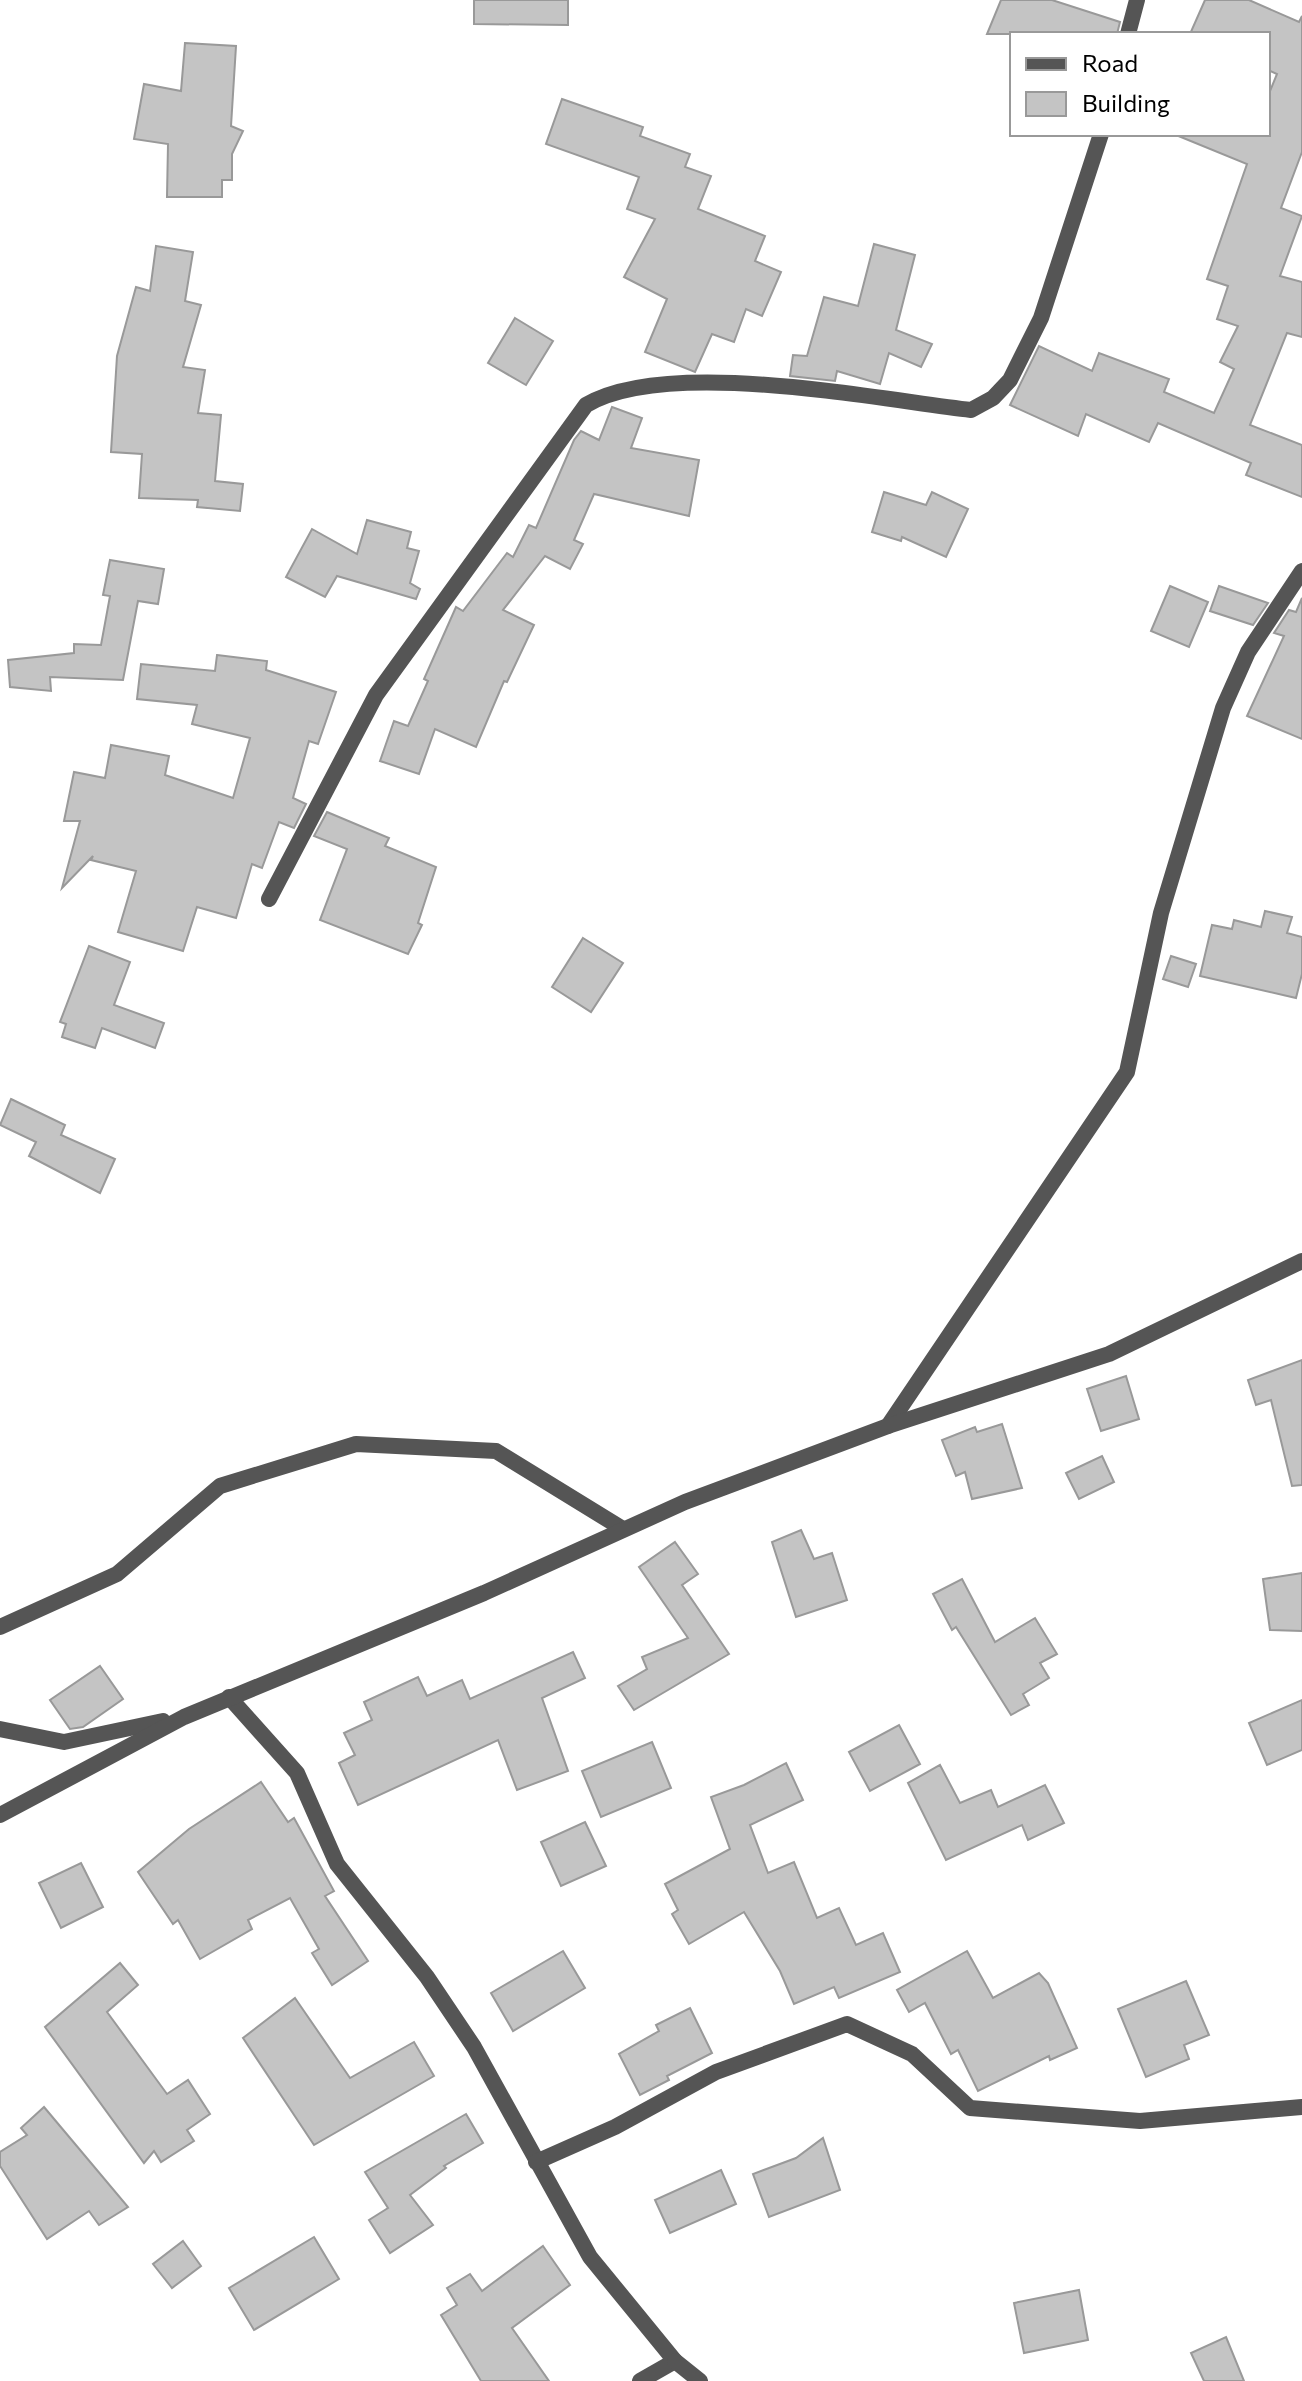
<svg xmlns="http://www.w3.org/2000/svg" width="1302" height="2381" font-family="Commissioner,sans-serif">
<style>
.building{fill:#c4c4c4;stroke:#999;stroke-width:2}
.lines{fill:none;stroke-linecap:round;stroke-linejoin:round}
.street{stroke:#555;stroke-width:16}
</style>
<rect width="100%" height="100%" fill="#fff"/>
<!-- building -->
<g class="building">
<path d="M 474,0 L 568,0 L 568,25 L 474,24 Z"/>
<path d="M 1001,0 L 1052,0 L 1120,22 L 1117,34 L 987,34 Z"/>
<path d="M 1205,0 L 1249,0 L 1299,22 L 1302,16 L 1302,152 L 1281,208 L 1302,216 L 1280,276 L 1302,282 L 1302,337 L 1287,333 L 1250,425 L 1302,445 L 1302,497 L 1246,475 L 1251,463 L 1158,423 L 1149,442 L 1086,414 L 1078,436 L 1010,405 L 1039,346 L 1092,371 L 1099,353 L 1169,379 L 1164,392 L 1214,413 L 1234,369 L 1220,362 L 1238,326 L 1217,319 L 1228,286 L 1207,279 L 1247,164 L 1176,135 L 1268,134 L 1268,96 L 1277,74 L 1268,70 L 1268,34 L 1190,34 Z"/>
<path d="M 185,43 L 236,46 L 231,126 L 243,131 L 232,154 L 232,180 L 222,180 L 222,197 L 167,197 L 168,144 L 134,139 L 144,84 L 181,91 Z"/>
<path d="M 562,99 L 643,127 L 640,136 L 690,154 L 685,167 L 711,176 L 698,209 L 765,236 L 755,261 L 781,272 L 762,316 L 746,309 L 734,342 L 712,334 L 695,372 L 645,352 L 667,299 L 624,277 L 655,219 L 627,209 L 639,177 L 546,144 Z"/>
<path d="M 874,244 L 915,255 L 896,330 L 932,344 L 921,367 L 889,353 L 880,384 L 837,371 L 835,381 L 790,376 L 793,355 L 807,356 L 824,297 L 858,306 Z"/>
<path d="M 156,246 L 193,252 L 185,301 L 201,305 L 183,367 L 205,370 L 198,413 L 221,415 L 215,481 L 243,484 L 240,511 L 197,507 L 198,500 L 139,498 L 142,454 L 111,452 L 117,356 L 136,287 L 150,291 Z"/>
<path d="M 515,318 L 553,341 L 526,385 L 488,363 Z"/>
<path d="M 612,407 L 642,418 L 631,448 L 699,460 L 689,516 L 594,494 L 574,540 L 583,544 L 570,569 L 545,556 L 503,610 L 534,625 L 507,682 L 504,681 L 476,747 L 435,729 L 419,774 L 380,761 L 394,721 L 408,726 L 428,681 L 424,679 L 456,607 L 463,611 L 507,553 L 513,557 L 529,525 L 536,528 L 574,440 L 581,431 L 599,440 Z"/>
<path d="M 884,492 L 926,505 L 932,492 L 968,509 L 946,557 L 902,537 L 901,541 L 872,532 Z"/>
<path d="M 367,520 L 411,532 L 407,548 L 419,551 L 410,583 L 420,589 L 416,599 L 337,576 L 325,597 L 286,577 L 312,529 L 357,554 Z"/>
<path d="M 110,560 L 164,569 L 158,604 L 138,601 L 123,680 L 50,677 L 51,691 L 10,687 L 8,660 L 74,653 L 74,644 L 101,645 L 110,596 L 103,595 Z"/>
<path d="M 1170,586 L 1208,602 L 1189,647 L 1151,631 Z"/>
<path d="M 1219,586 L 1268,603 L 1253,625 L 1210,611 Z"/>
<path d="M 1302,598 L 1302,739 L 1247,716 L 1284,636 L 1274,633 L 1289,610 L 1296,612 Z"/>
<path d="M 217,655 L 267,661 L 266,670 L 336,692 L 318,744 L 309,741 L 293,798 L 306,804 L 294,828 L 279,822 L 262,868 L 252,864 L 236,918 L 197,907 L 183,951 L 118,932 L 136,871 L 91,860 L 93,856 L 62,888 L 80,821 L 64,821 L 74,772 L 105,778 L 111,745 L 169,756 L 165,775 L 233,798 L 250,738 L 192,724 L 197,705 L 137,699 L 141,664 L 215,671 Z"/>
<path d="M 327,812 L 389,838 L 385,846 L 436,867 L 418,923 L 422,925 L 408,954 L 320,920 L 347,849 L 314,836 Z"/>
<path d="M 1265,911 L 1292,917 L 1287,933 L 1302,937 L 1302,974 L 1296,998 L 1200,976 L 1212,925 L 1232,929 L 1234,920 L 1261,927 Z"/>
<path d="M 583,938 L 623,963 L 591,1012 L 552,987 Z"/>
<path d="M 89,946 L 130,962 L 114,1005 L 164,1023 L 155,1048 L 102,1028 L 95,1048 L 62,1037 L 66,1024 L 60,1022 Z"/>
<path d="M 1171,956 L 1196,964 L 1188,987 L 1163,979 Z"/>
<path d="M 11,1099 L 65,1125 L 61,1135 L 115,1159 L 100,1193 L 29,1156 L 36,1142 L 0,1125 Z"/>
<path d="M 1302,1360 L 1302,1485 L 1292,1486 L 1271,1400 L 1256,1405 L 1248,1380 Z"/>
<path d="M 1126,1376 L 1139,1419 L 1101,1431 L 1087,1389 Z"/>
<path d="M 1002,1424 L 1022,1488 L 972,1499 L 965,1472 L 956,1476 L 942,1440 L 975,1427 L 977,1432 Z"/>
<path d="M 1102,1456 L 1114,1482 L 1079,1499 L 1066,1473 Z"/>
<path d="M 801,1530 L 814,1559 L 832,1553 L 847,1600 L 796,1617 L 772,1542 Z"/>
<path d="M 675,1542 L 698,1574 L 682,1585 L 729,1654 L 634,1710 L 618,1686 L 647,1669 L 642,1657 L 688,1638 L 639,1567 Z"/>
<path d="M 1302,1573 L 1302,1631 L 1270,1630 L 1263,1579 Z"/>
<path d="M 962,1579 L 995,1642 L 1035,1618 L 1057,1654 L 1040,1663 L 1049,1678 L 1023,1694 L 1029,1705 L 1011,1715 L 956,1627 L 952,1630 L 933,1594 Z"/>
<path d="M 573,1652 L 585,1678 L 542,1698 L 568,1771 L 517,1790 L 498,1740 L 358,1805 L 339,1763 L 355,1755 L 344,1733 L 372,1720 L 364,1702 L 418,1677 L 427,1696 L 462,1680 L 470,1699 Z"/>
<path d="M 100,1666 L 123,1699 L 83,1727 L 70,1729 L 50,1700 Z"/>
<path d="M 1302,1700 L 1302,1750 L 1267,1765 L 1249,1723 Z"/>
<path d="M 899,1725 L 920,1764 L 870,1791 L 849,1752 Z"/>
<path d="M 652,1742 L 671,1788 L 601,1817 L 582,1771 Z"/>
<path d="M 786,1763 L 803,1800 L 750,1825 L 768,1873 L 794,1862 L 817,1918 L 839,1908 L 856,1945 L 883,1933 L 900,1972 L 839,1998 L 834,1987 L 794,2004 L 780,1971 L 744,1912 L 689,1944 L 672,1914 L 678,1910 L 665,1884 L 730,1849 L 711,1797 L 744,1785 Z"/>
<path d="M 940,1765 L 960,1803 L 991,1790 L 998,1807 L 1045,1785 L 1064,1823 L 1028,1840 L 1022,1825 L 946,1860 L 908,1783 Z"/>
<path d="M 261,1782 L 288,1822 L 294,1818 L 334,1891 L 325,1896 L 368,1961 L 332,1985 L 312,1953 L 319,1949 L 290,1898 L 248,1920 L 252,1929 L 200,1959 L 178,1920 L 173,1924 L 138,1872 L 189,1829 Z"/>
<path d="M 585,1822 L 606,1866 L 561,1886 L 541,1842 Z"/>
<path d="M 81,1863 L 103,1907 L 61,1928 L 39,1883 Z"/>
<path d="M 563,1951 L 585,1988 L 513,2031 L 491,1993 Z"/>
<path d="M 967,1951 L 993,1998 L 1039,1973 L 1048,1983 L 1077,2048 L 1050,2060 L 1049,2056 L 978,2091 L 958,2050 L 951,2054 L 925,2003 L 909,2012 L 897,1990 Z"/>
<path d="M 120,1963 L 138,1985 L 107,2012 L 167,2094 L 188,2080 L 210,2114 L 187,2130 L 194,2141 L 161,2162 L 154,2151 L 144,2163 L 45,2027 Z"/>
<path d="M 1186,1981 L 1209,2035 L 1184,2045 L 1189,2059 L 1146,2077 L 1118,2009 Z"/>
<path d="M 295,1998 L 350,2078 L 414,2042 L 434,2076 L 314,2145 L 243,2038 Z"/>
<path d="M 690,2008 L 712,2053 L 667,2076 L 669,2080 L 640,2095 L 619,2054 L 659,2031 L 656,2025 Z"/>
<path d="M 44,2107 L 128,2207 L 99,2225 L 89,2211 L 47,2239 L 0,2166 L 0,2152 L 27,2135 L 21,2128 Z"/>
<path d="M 466,2114 L 483,2143 L 444,2166 L 446,2168 L 410,2195 L 433,2225 L 390,2253 L 369,2220 L 388,2208 L 365,2172 Z"/>
<path d="M 823,2138 L 840,2190 L 769,2217 L 753,2174 L 796,2158 Z"/>
<path d="M 721,2170 L 736,2204 L 670,2233 L 655,2200 Z"/>
<path d="M 314,2237 L 339,2279 L 254,2330 L 229,2288 Z"/>
<path d="M 183,2241 L 201,2266 L 172,2288 L 153,2264 Z"/>
<path d="M 543,2246 L 570,2285 L 512,2328 L 549,2381 L 481,2381 L 441,2315 L 457,2305 L 447,2288 L 470,2274 L 482,2291 Z"/>
<path d="M 1079,2290 L 1088,2340 L 1024,2353 L 1014,2303 Z"/>
<path d="M 1226,2337 L 1244,2381 L 1204,2381 L 1191,2353 Z"/>
</g>
<g class="lines">
<!-- street -->
<g class="street">
<path d="M 1128,34 L 1137,0"/>
<path d="M 269,899 L 376,695 L 586,405 C 667,357 875,399 971,410 L 993,398 L 1010,380 L 1041,318 L 1101,134"/>
<path d="M 888,1426 L 1127,1072 L 1161,913 L 1223,708 L 1248,652 L 1302,571"/>
<path d="M 0,1627 L 117,1574 L 220,1486 L 356,1444 L 496,1451 L 623,1529"/>
<path d="M 229,1697 L 297,1773 L 337,1864 L 427,1977 L 474,2047 L 590,2257 L 675,2361 L 640,2381"/>
<path d="M 0,1729 L 64,1742 L 163,1721"/>
<path d="M 0,1815 L 184,1717 L 484,1593 L 685,1502 L 888,1426 L 1109,1354 L 1302,1261"/>
<path d="M 536,2162 L 615,2127 L 716,2072 L 847,2024 L 912,2054 L 970,2108 L 1140,2121 L 1302,2107"/>
<path d="M 675,2361 L 700,2381"/>
</g>
</g>
<!-- legend -->
<rect x="1010" y="32" width="260" height="104" fill="#ffffff" stroke="#999999" stroke-width="2"/>
<rect x="1026" y="58" width="40" height="12" fill="#555555" stroke="#999999" stroke-width="2"/>
<text x="1082" y="72" font-size="24" fill="#000000">Road</text>
<rect x="1026" y="92" width="40" height="24" fill="#c4c4c4" stroke="#999999" stroke-width="2"/>
<text x="1082" y="112" font-size="24" fill="#000000">Building</text>
</svg>
